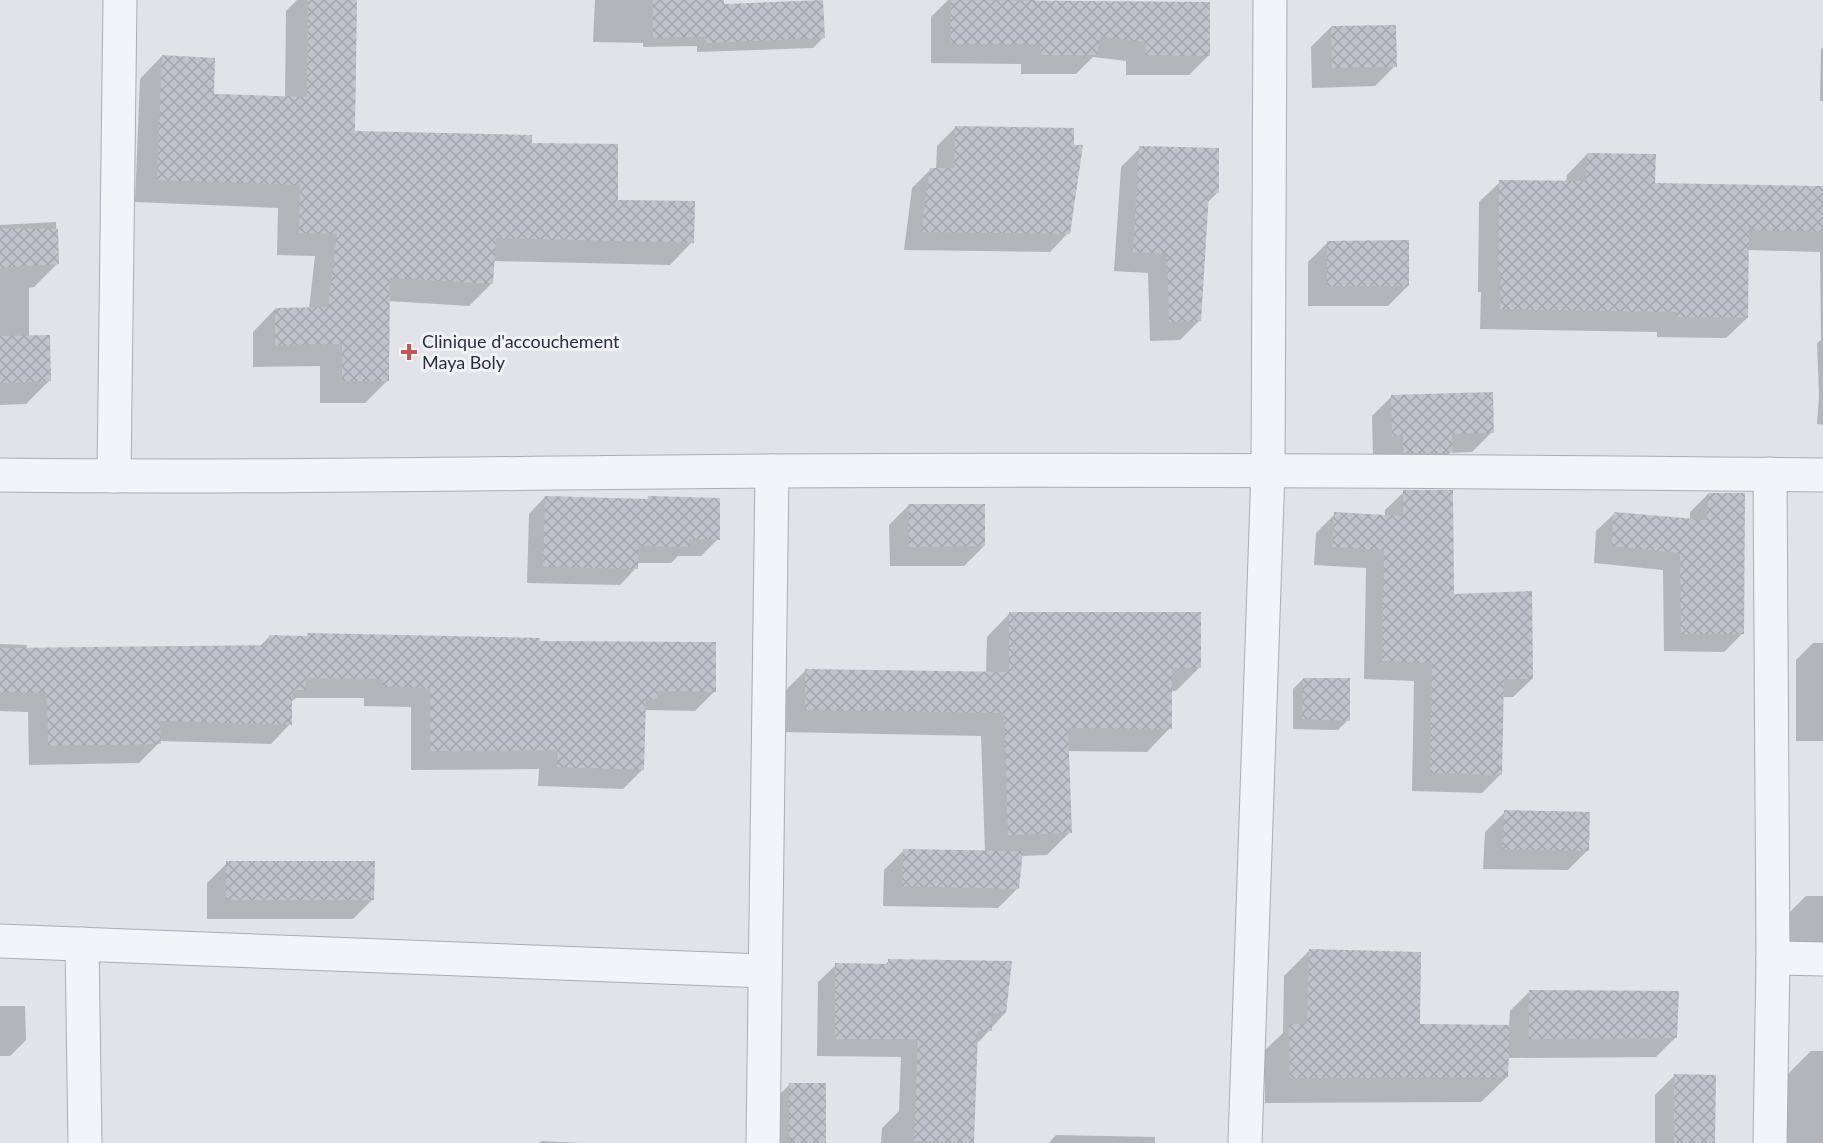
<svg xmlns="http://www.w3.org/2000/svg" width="1823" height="1143" font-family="Lato,sans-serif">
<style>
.shadow{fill:#0003}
.building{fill:url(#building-cross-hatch)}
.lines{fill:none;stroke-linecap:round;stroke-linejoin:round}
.minor-casing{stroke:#aaadb5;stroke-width:35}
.minor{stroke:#f3f4f7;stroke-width:33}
.poi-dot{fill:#c25652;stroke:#f0f2f6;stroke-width:2}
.labels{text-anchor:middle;stroke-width:6;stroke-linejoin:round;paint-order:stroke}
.poi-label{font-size:18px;fill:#2b2e3e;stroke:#f0f2f6;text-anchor:start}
</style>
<defs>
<pattern id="building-cross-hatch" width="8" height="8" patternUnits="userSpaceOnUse" patternTransform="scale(1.5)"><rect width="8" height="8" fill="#bfc1cb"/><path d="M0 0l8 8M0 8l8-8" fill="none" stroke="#a4a6af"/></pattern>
</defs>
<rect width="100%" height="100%" fill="#e1e3e8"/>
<!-- shadow -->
<g class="shadow">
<path d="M 297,0 L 355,0 L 353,133 L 531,144 L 617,202 L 692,242 L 670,265 L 493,261 L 492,283 L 469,306 L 388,301 L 388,380 L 365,403 L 320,403 L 320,366 L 253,367 L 253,332 L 275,309 L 309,309 L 315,256 L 277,255 L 278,208 L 135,202 L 140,79 L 162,56 L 212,95 L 285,98 L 286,11 Z"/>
<path d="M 595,0 L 723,0 L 723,5 L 823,38 L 813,48 L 697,52 L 697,46 L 643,47 L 643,43 L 593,42 Z"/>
<path d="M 948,0 L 1035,0 L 1035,2 L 1209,55 L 1189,75 L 1126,75 L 1126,61 L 1093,57 L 1076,74 L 1021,74 L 1021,64 L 931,63 L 931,17 Z"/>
<path d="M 1331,27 L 1395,66 L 1375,86 L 1312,88 L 1311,47 Z"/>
<path d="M 1823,47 L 1823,101 L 1820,101 L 1821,49 Z"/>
<path d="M 955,128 L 1068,233 L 1050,252 L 904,250 L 912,188 L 931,169 L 936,169 L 937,146 Z"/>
<path d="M 1140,148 L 1217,193 L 1207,203 L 1200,320 L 1180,340 L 1150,341 L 1148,273 L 1114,271 L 1121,167 Z"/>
<path d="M 1587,154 L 1654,185 L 1823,188 L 1823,425 L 1817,424 L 1819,396 L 1817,343 L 1821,340 L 1820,252 L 1748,250 L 1747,318 L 1726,338 L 1657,337 L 1657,332 L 1480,329 L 1481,292 L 1478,292 L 1479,202 L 1500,182 L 1566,182 L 1567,175 Z"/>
<path d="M 56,222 L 58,263 L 34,287 L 29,288 L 29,337 L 50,380 L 26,404 L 0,405 L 0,225 Z"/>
<path d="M 1328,242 L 1408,286 L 1388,306 L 1308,306 L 1308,262 Z"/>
<path d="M 1392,396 L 1492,432 L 1472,452 L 1450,453 L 1431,472 L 1373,456 L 1372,416 Z"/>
<path d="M 1404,492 L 1453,596 L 1532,679 L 1513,697 L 1503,697 L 1501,774 L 1482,793 L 1412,791 L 1414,681 L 1364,679 L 1366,568 L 1314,565 L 1316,533 L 1335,514 L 1385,516 L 1385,510 Z"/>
<path d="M 1708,494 L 1742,634 L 1724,652 L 1664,651 L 1663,570 L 1594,563 L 1596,531 L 1614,514 L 1690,520 L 1690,512 Z"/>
<path d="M 545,497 L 646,500 L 648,498 L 718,539 L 701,556 L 678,556 L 671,563 L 636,563 L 636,568 L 620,585 L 527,583 L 529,514 Z"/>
<path d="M 909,505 L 984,546 L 964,566 L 890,566 L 889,525 Z"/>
<path d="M 1010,613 L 1200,667 L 1176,691 L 1170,691 L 1170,728 L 1147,752 L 1067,751 L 1070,832 L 1047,855 L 1021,856 L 1018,888 L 998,908 L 883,906 L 884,870 L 904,850 L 985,852 L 981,736 L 782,732 L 782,694 L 806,670 L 986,673 L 987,637 Z"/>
<path d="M 308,635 L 538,643 L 715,691 L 695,711 L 645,710 L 642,770 L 623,789 L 538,786 L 539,769 L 411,770 L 411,707 L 364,706 L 364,698 L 296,698 L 291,702 L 290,724 L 271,744 L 159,741 L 159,743 L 139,763 L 29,765 L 28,712 L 0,711 L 0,644 L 27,645 L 26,649 L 260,646 L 270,636 L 306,637 Z"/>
<path d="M 1813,643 L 1823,643 L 1823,741 L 1796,741 L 1796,660 Z"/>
<path d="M 1303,679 L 1348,720 L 1338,730 L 1293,729 L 1293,689 Z"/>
<path d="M 1505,812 L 1588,850 L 1568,870 L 1483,869 L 1485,832 Z"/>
<path d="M 227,863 L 373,899 L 353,919 L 207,919 L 207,883 Z"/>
<path d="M 1806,896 L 1823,896 L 1823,962 L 1786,959 L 1786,916 Z"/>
<path d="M 1310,950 L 1418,1026 L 1509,1026 L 1510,1011 L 1530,991 L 1676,1037 L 1656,1057 L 1507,1058 L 1507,1077 L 1481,1102 L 1265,1103 L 1264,1051 L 1283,1033 L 1284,976 Z"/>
<path d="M 889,961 L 1005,1013 L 976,1045 L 973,1143 L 881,1143 L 882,1128 L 899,1111 L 901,1057 L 817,1056 L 818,982 L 836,965 L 884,965 Z"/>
<path d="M 0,1006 L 25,1006 L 26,1040 L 10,1056 L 0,1056 Z"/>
<path d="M 1811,1051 L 1823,1051 L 1823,1143 L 1774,1143 L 1775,1087 Z"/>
<path d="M 1675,1075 L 1714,1143 L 1655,1143 L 1655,1095 Z"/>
<path d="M 790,1084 L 824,1143 L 769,1143 L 770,1104 Z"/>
<path d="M 1056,1135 L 1155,1137 L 1155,1143 L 1049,1143 Z"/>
<path d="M 541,1141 L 584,1143 L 539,1143 Z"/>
</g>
<!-- building -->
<g class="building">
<path d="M 308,0 L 357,0 L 355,131 L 532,135 L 532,143 L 618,144 L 618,200 L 695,201 L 694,243 L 496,238 L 493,284 L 390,278 L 389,381 L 342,381 L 342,344 L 275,345 L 275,308 L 328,307 L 337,234 L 299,233 L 300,185 L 157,180 L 162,55 L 215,58 L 214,94 L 307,97 Z"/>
<path d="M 653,0 L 724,0 L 724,4 L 823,0 L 825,38 L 707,43 L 706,37 L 653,38 Z"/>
<path d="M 951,0 L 1210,2 L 1210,56 L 1145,55 L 1146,42 L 1100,37 L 1097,55 L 1041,55 L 1040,44 L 951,44 Z"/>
<path d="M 1396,25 L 1397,67 L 1332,68 L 1331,26 Z"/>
<path d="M 955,126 L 1074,128 L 1074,145 L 1083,145 L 1070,234 L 921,232 L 930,168 L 954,168 Z"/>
<path d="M 1139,146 L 1219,148 L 1219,193 L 1209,193 L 1201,321 L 1169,322 L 1167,254 L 1133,252 Z"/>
<path d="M 1587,153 L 1656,154 L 1655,183 L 1823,186 L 1823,232 L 1749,230 L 1748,318 L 1677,317 L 1677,312 L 1500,309 L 1501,272 L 1498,271 L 1499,180 L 1586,181 Z"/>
<path d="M 0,228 L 58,229 L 59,264 L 0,268 Z"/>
<path d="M 1409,240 L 1409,286 L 1327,286 L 1327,241 Z"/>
<path d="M 50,335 L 51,381 L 0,383 L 0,336 Z"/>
<path d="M 1493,392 L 1494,433 L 1452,434 L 1453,453 L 1403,453 L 1403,436 L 1392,436 L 1391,395 Z"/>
<path d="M 1403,490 L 1453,490 L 1454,594 L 1532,591 L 1533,679 L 1504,679 L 1502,775 L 1430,773 L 1432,663 L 1382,661 L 1384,550 L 1332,547 L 1334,512 L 1403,516 Z"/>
<path d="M 1708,493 L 1745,493 L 1744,634 L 1681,634 L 1680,553 L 1611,546 L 1614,512 L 1707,520 Z"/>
<path d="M 545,496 L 648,499 L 648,496 L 720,498 L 720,540 L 689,539 L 689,547 L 638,546 L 638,569 L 543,567 Z"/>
<path d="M 908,504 L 985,504 L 985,546 L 909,547 Z"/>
<path d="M 1009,612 L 1201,612 L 1201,668 L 1172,668 L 1172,729 L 1068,728 L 1072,833 L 1008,835 L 1004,713 L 805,710 L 805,669 L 1009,672 Z"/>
<path d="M 307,633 L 540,638 L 540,641 L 716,642 L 716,692 L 657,691 L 657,699 L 646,699 L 644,770 L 557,767 L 558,750 L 430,751 L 430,688 L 383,687 L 383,679 L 306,678 L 305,690 L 292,690 L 292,725 L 160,721 L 161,744 L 48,746 L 47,693 L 0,692 L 0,648 L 269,645 L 269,635 L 307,636 Z"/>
<path d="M 1303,678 L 1350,678 L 1350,721 L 1302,719 Z"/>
<path d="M 1504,810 L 1590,812 L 1589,851 L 1503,849 Z"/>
<path d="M 903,849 L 1023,851 L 1019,889 L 902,886 Z"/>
<path d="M 226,861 L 375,861 L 374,900 L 226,900 Z"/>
<path d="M 1309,949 L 1421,952 L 1420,1024 L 1510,1025 L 1508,1077 L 1290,1078 L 1289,1024 L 1307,1024 Z"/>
<path d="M 888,959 L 1012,961 L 1006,1013 L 991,1013 L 992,1031 L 978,1031 L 974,1143 L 914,1141 L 918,1039 L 835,1039 L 835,963 L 888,964 Z"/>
<path d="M 1529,990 L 1679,991 L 1677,1038 L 1529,1039 Z"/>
<path d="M 1674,1074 L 1716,1075 L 1715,1143 L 1674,1143 Z"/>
<rect x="789" y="1083" width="37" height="60"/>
</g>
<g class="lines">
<!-- minor casing -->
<g class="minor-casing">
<g id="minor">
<path d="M 1770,474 L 1773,958 L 1770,1143"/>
<path d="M 0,475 C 256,478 513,473 770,471 C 1121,469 1472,471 1823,475"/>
<path d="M 114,476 L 120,0"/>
<path d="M 0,941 L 765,971"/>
<path d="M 82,944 L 85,1143"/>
<path d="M 1773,958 L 1823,959"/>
<path d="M 763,1143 L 772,471"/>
<path d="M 1245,1143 L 1268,470 L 1270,0"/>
</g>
</g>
<!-- minor -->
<use href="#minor" class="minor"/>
</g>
<!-- markers -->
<path class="poi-dot" d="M406 343h6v6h6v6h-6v6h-6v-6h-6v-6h6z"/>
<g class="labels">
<!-- poi labels -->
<g class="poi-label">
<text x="422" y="348">Clinique d'accouchement<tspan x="422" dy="21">Maya Boly</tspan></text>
</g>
</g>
</svg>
